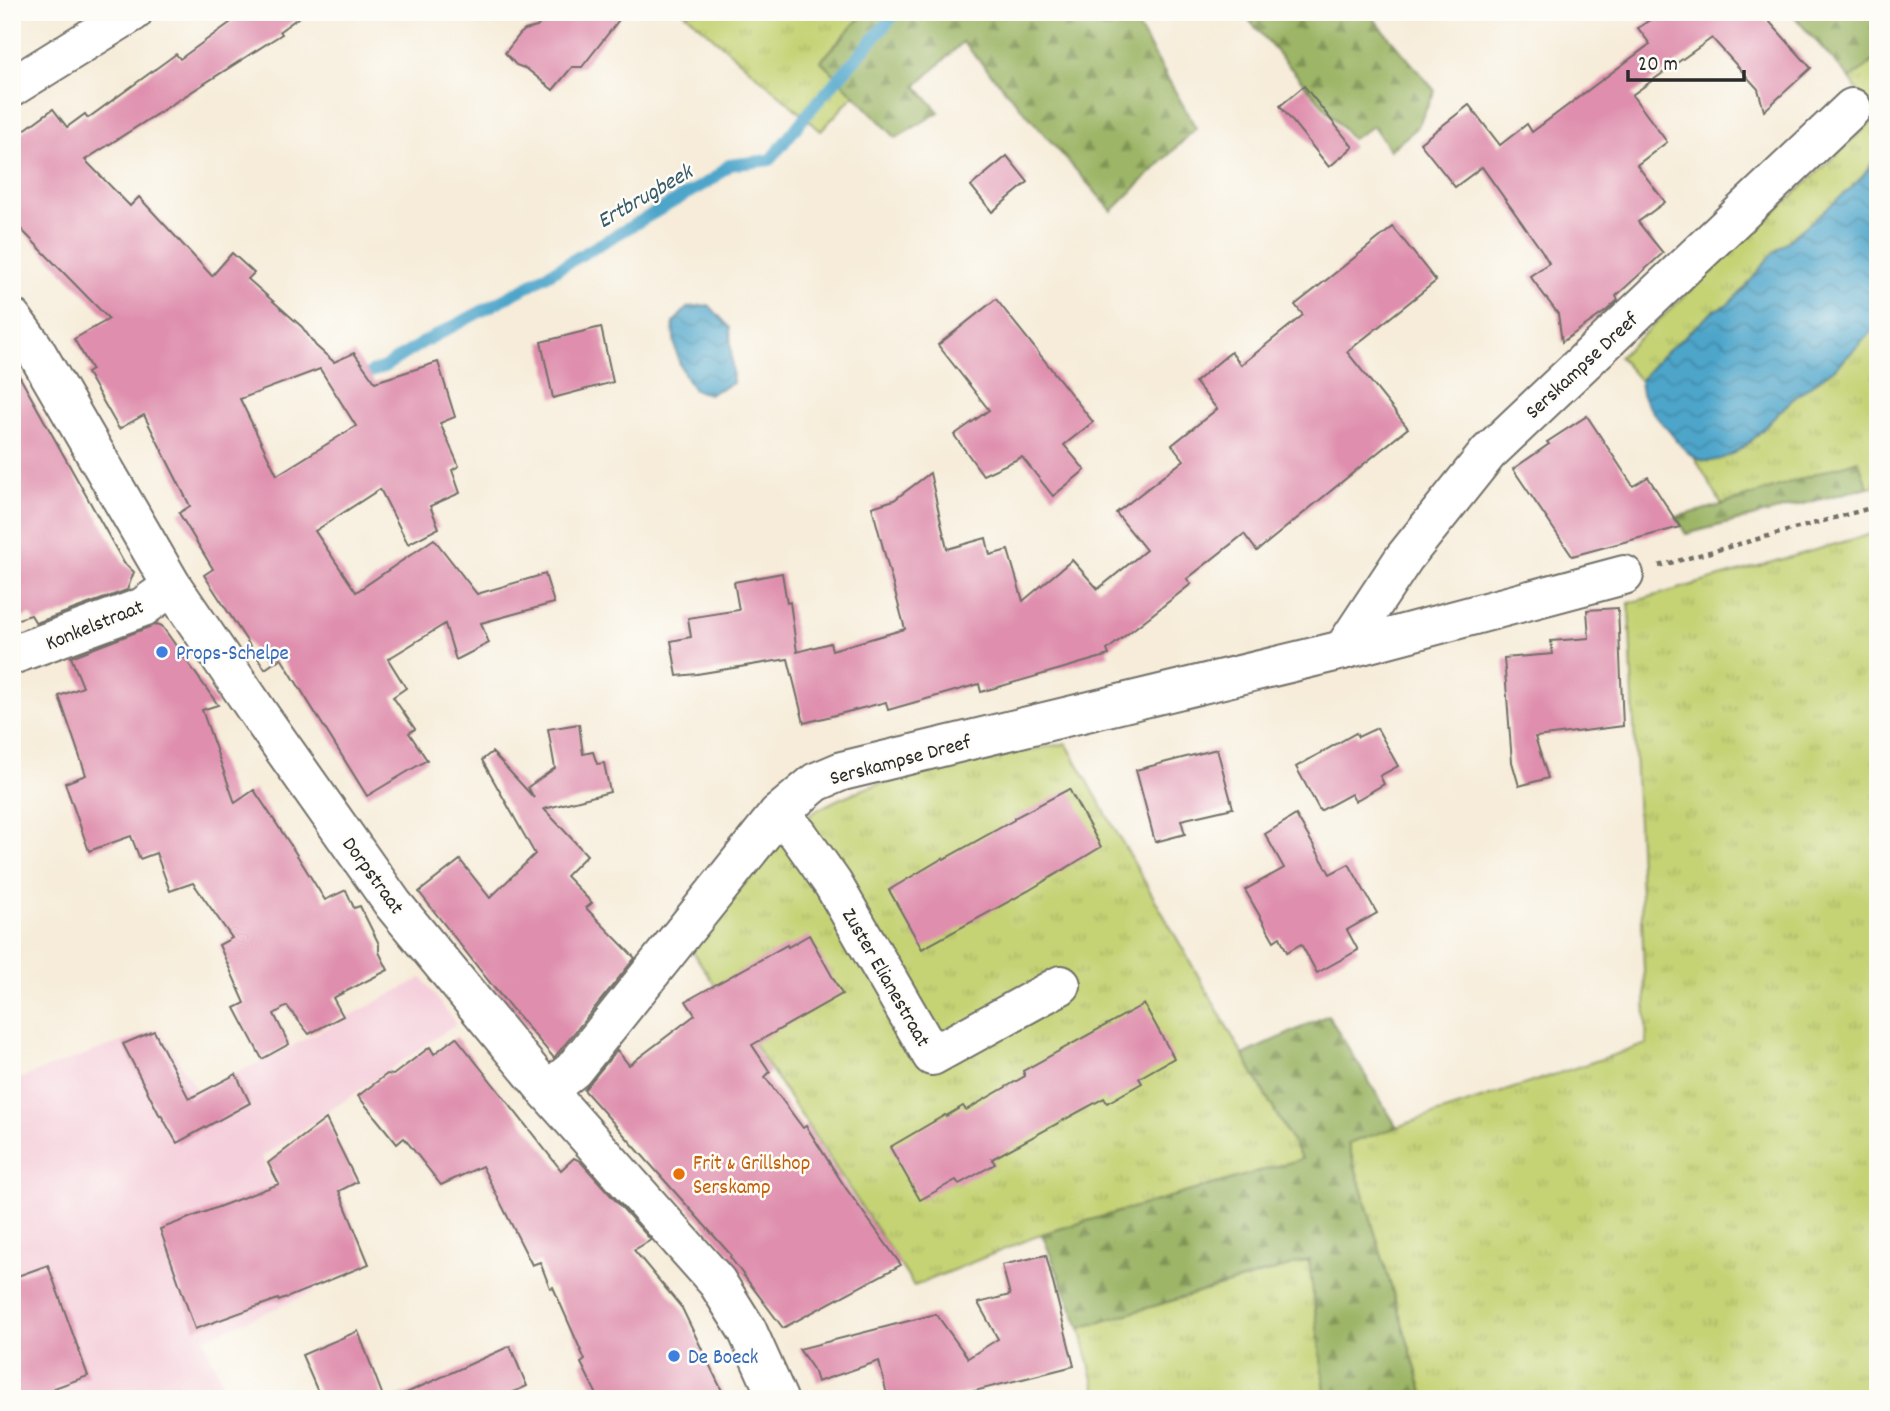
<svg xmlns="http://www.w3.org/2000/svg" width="1890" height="1411" font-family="Dekko,sans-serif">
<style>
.built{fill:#f5cfdb}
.grass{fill:url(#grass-tufts);stroke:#787f50;stroke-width:2}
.forest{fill:url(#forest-firs);stroke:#647048;stroke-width:2}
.water{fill:url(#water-waves);stroke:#3c687a;stroke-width:2}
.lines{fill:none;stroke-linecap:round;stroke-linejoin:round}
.stream{stroke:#4da5ca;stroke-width:12}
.building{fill:#df8fad;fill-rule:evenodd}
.minor-casing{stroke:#726f68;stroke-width:42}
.tertiary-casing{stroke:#726f68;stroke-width:42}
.path{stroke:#726f68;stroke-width:4.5;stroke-dasharray:5 5;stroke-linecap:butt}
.minor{stroke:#fff;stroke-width:38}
.tertiary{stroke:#fff;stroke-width:38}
.shop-dot{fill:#3f7fe0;stroke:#fdfcf7;stroke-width:2.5}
.food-dot{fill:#e8710a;stroke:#fdfcf7;stroke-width:2.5}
.labels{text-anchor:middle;stroke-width:5;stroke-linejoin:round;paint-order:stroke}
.street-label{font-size:21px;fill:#2b2b2b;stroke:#fdfcf7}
.shop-label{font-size:21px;fill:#366cbe;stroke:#fdfcf7;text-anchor:start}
.food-label{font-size:21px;fill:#c56008;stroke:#fdfcf7;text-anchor:start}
.water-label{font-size:23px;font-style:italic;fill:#395c6b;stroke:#fdfcf7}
</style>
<defs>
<pattern id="grass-tufts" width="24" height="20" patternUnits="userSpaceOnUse" patternTransform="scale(1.75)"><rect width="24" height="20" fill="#c5d375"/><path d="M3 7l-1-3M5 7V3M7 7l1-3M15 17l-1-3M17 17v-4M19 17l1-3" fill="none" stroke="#a9b565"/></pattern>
<pattern id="forest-firs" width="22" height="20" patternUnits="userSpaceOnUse" patternTransform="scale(1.75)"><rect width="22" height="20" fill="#9cb566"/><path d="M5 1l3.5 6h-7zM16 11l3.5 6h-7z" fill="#7f9354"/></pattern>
<pattern id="water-waves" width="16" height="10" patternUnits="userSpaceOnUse" patternTransform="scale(1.75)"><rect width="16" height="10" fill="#4da5ca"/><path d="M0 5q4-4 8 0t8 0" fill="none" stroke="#4087a4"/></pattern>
</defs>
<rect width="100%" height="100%" fill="#fdfcf7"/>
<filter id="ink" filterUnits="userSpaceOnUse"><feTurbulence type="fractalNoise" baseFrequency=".0143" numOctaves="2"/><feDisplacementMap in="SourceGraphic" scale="14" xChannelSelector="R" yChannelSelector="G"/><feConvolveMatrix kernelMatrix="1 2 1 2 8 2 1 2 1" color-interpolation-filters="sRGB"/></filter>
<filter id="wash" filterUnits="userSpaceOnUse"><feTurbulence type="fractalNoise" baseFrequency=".00686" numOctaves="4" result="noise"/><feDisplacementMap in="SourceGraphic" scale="28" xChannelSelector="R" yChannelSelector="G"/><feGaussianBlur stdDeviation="1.57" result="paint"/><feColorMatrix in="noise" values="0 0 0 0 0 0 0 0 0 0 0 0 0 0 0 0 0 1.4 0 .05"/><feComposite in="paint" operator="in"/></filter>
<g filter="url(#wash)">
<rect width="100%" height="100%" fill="#f6ecd9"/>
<!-- built -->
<path class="built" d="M 422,978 L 456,1024 L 262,1157 L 316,1291 L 204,1339 L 229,1399 L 12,1399 L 12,1081 L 159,1028 L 197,1091 L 275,1055 Z"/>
<!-- grass -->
<g class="grass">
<path d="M 684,12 L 865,12 L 821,61 L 854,95 L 821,131 Z"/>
<path d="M 1878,57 L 1878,155 L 1863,176 L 1850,189 L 1770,256 L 1745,288 L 1728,304 L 1715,310 L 1658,359 L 1640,381 L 1619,357 L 1876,118 L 1850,79 Z"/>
<path d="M 1878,326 L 1878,485 L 1868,487 L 1858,461 L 1722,505 L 1695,458 C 1709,461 1719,460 1732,454 C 1754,444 1773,416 1792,400 C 1805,388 1821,379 1835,368 C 1851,355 1862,339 1878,326 Z"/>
<path d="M 1878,532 L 1878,1399 L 1425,1399 L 1348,1143 L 1647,1044 L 1629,603 Z"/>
<path d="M 1066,743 L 1302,1159 L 1042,1234 L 914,1286 L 689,946 L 801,820 C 850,787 904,776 961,764 C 996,757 1031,750 1066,743 Z"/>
<path d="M 1309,1260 L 1326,1399 L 1098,1399 L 1080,1328 Z"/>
</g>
<!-- forest -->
<g class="forest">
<path d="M 865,12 L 1130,12 L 1196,128 L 1112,211 L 963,42 L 916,86 L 939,112 L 896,138 L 821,61 Z"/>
<path d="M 1242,12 L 1368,12 L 1435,91 L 1417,128 L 1390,150 L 1373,126 L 1352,139 Z"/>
<path d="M 1790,12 L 1878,12 L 1878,57 L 1850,79 Z"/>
<path d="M 1858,460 L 1868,487 L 1686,534 L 1676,517 L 1722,505 Z"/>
<path d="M 1328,1015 L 1397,1127 L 1348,1144 L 1425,1399 L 1326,1399 L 1309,1260 L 1080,1328 L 1042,1234 L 1302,1159 L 1243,1055 Z"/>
</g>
<!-- water -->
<g class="water">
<path d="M 1878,155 L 1878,326 C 1862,339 1851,355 1835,368 C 1821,379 1805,388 1792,400 C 1767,421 1746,457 1711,461 C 1693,463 1679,444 1669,431 C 1660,421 1648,409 1643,396 C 1641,392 1641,386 1640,381 L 1658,359 L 1715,310 L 1728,304 L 1745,288 L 1770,256 L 1850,189 L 1863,176 Z"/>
<path d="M 709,305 L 730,328 L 733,383 L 709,394 L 694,390 C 678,367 674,351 673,323 L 688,307 Z"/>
</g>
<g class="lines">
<!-- stream -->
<path class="stream" d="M 371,372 L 384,367 L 422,343 L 521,290 L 713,179 L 729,165 L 770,160 L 813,107 L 897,12"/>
</g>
<g id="blocks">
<!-- building -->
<g class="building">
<path d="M 245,12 L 306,12 L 280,31 L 282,34 L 85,160 L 130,206 L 139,197 L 212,276 L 232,253 L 254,273 L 248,279 L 302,327 L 316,346 L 334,362 L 354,353 L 375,382 L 438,362 L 455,417 L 440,423 L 459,466 L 452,470 L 460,493 L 430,506 L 439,528 L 408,544 L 380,489 L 315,531 L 356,592 L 434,539 L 477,594 L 545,574 L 554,603 L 481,623 L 489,643 L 456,660 L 445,624 L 388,659 L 406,688 L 393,697 L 415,729 L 409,733 L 427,760 L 367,796 L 281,658 L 265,669 L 204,575 L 213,569 L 179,513 L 190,506 L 144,415 L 119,429 L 87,373 L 92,370 L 74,339 L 109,319 L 12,220 L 12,139 L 53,109 L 67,127 L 85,114 L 88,118 L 176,54 L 180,59 ZM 320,369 L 356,426 L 277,475 L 240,399 Z"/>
<path d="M 549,12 L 625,12 L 582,67 L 572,67 L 553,90 L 527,69 L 516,65 L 505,53 L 520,34 L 525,30 L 537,27 Z"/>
<path d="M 1660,13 L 1768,20 L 1811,68 L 1764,111 L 1758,89 L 1712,38 L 1632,95 L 1667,142 L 1637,165 L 1665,202 L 1638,222 L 1663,253 L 1616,296 L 1618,300 L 1606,311 L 1562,342 L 1558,314 L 1530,276 L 1549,263 L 1542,251 L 1482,167 L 1455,187 L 1420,143 L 1469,105 L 1500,145 L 1527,124 L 1532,132 L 1650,44 L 1638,28 Z"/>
<path d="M 1304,86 L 1353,147 L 1329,167 L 1280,106 Z"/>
<path d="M 1007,156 L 1028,182 L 992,212 L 971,186 Z"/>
<path d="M 1393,227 L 1436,281 L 1347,352 L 1408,428 L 1257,551 L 1244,534 L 1187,579 L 1191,584 L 1107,650 L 1109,655 L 981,692 L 979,684 L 888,710 L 886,702 L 804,723 L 788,659 L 697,674 L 677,676 L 671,641 L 691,637 L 688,618 L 739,610 L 734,582 L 782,573 L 787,603 L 790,602 L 797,652 L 830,643 L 832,650 L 905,629 L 872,507 L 894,500 L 930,473 L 947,549 L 986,538 L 990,555 L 1008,550 L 1023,601 L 1072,560 L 1098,589 L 1146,550 L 1116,513 L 1184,460 L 1172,445 L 1217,409 L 1195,382 L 1231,352 L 1241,365 L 1303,315 L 1295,305 Z"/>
<path d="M 996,299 L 1093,422 L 1064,445 L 1085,470 L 1053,496 L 1022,457 L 983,475 L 954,435 L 989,410 L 938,345 Z"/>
<path d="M 601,327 L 613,382 L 553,398 L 541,342 Z"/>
<path d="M 12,363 L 124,563 L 134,572 L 127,590 L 36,623 L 31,615 L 12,621 Z"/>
<path d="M 1587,416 L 1633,486 L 1648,477 L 1680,527 L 1572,556 L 1513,469 L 1549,444 L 1547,442 Z"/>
<path d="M 1618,608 L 1623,726 L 1535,737 L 1548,778 L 1519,786 L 1512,762 L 1504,658 L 1553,654 L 1551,641 L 1589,638 L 1587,610 Z"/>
<path d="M 157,624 L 162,626 L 218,705 L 202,710 L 235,803 L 254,790 L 290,844 L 325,900 L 346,890 L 354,908 L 360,906 L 379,944 L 379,952 L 388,970 L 333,998 L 343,1016 L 309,1034 L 287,1006 L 274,1014 L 289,1044 L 262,1059 L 235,1008 L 245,1003 L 219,945 L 232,938 L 193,883 L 170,891 L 156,853 L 140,859 L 131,836 L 89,851 L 65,783 L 86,775 L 59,696 L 83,687 L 71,657 Z"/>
<path d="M 579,724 L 583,754 L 593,752 L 597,764 L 604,763 L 610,792 L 544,809 L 587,855 L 566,876 L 592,903 L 586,908 L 635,958 L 554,1058 L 495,989 L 419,892 L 460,860 L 490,898 L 535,854 L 482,760 L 492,752 L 534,798 L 528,787 L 555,768 L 548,729 Z"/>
<path d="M 1377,728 L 1398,766 L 1380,776 L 1384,784 L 1355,801 L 1351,794 L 1320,811 L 1296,767 L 1356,733 L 1358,737 Z"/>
<path d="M 1217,749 L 1233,808 L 1181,820 L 1185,834 L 1155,842 L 1136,770 Z"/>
<path d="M 1069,789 L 1101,847 L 1028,891 L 922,949 L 889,890 L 943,858 L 944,859 L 1014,820 L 1014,818 Z"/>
<path d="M 1296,815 L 1330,874 L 1349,864 L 1377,913 L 1347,930 L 1358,950 L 1317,973 L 1301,944 L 1287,952 L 1280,937 L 1274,941 L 1245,890 L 1284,868 L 1265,834 Z"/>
<path d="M 809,935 L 842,994 L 752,1045 L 770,1072 L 765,1077 L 803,1128 L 806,1126 L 845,1187 L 901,1265 L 783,1328 L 730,1257 L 731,1255 L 584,1090 L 617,1050 L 629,1065 L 695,1015 L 686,1001 L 787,945 L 788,947 Z"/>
<path d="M 1144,1004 L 1174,1058 L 1139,1078 L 1142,1083 L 1107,1103 L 1104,1098 L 992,1159 L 995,1164 L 959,1184 L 956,1180 L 920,1200 L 890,1147 L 945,1115 L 946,1116 L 963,1106 L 966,1110 L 1025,1076 L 1023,1071 Z"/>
<path d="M 154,1031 L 189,1099 L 236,1074 L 250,1103 L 177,1143 L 161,1115 L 160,1116 L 123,1044 Z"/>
<path d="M 456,1037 L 561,1170 L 574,1158 L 580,1161 L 651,1240 L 634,1250 L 682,1308 L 726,1399 L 599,1399 L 581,1363 L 585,1360 L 553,1287 L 550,1288 L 540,1262 L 532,1265 L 482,1166 L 441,1185 L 404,1138 L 397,1144 L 358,1096 L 387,1074 L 393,1075 L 430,1047 L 434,1054 Z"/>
<path d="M 326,1119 L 357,1182 L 339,1191 L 369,1264 L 279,1301 L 278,1299 L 195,1329 L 160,1229 L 279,1184 L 268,1163 Z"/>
<path d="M 1046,1255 L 1074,1366 L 943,1399 L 888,1399 L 879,1361 L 817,1382 L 813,1369 L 799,1349 L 936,1314 L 968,1358 L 998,1339 L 978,1303 L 1010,1295 L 1002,1265 Z"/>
<path d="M 48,1265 L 88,1376 L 54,1388 L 58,1399 L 12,1399 L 12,1278 Z"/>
<path d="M 358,1331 L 384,1399 L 321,1399 L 302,1355 Z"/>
<path d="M 510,1346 L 527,1386 L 498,1399 L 393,1399 Z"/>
</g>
</g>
</g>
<g filter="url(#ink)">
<use href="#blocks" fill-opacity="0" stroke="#726f68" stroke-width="2"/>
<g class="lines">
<!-- minor casing -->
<g class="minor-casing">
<g id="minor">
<path d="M 12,87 L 133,12"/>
<path d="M 1343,650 L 1404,558 L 1488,453 L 1852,108"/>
<path d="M 12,655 L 143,607 L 172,586"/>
<path d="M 778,814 L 798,834 L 833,884 L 932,1056 L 1061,985"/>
<path d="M 547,1091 L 573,1070 L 778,814 L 816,782 L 842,771 L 1343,650 L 1624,575"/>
</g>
</g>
<!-- tertiary casing -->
<g class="tertiary-casing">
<path id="tertiary" d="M 12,318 L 34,348 L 172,586 L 261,717 L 393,904 L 547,1091 L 717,1282 L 747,1330 L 778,1399"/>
</g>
<!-- path -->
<path class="path" d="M 1659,566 L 1878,506"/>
<!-- minor -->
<use href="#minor" class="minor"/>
<!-- tertiary -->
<use href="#tertiary" class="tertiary"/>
</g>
</g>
<!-- markers -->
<g class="shop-dot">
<circle cx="162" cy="652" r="7"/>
<circle cx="674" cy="1356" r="7"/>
</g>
<circle class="food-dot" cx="679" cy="1174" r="7"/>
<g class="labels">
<!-- street labels -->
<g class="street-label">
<text transform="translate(1581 365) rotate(-43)" y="7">Serskampse Dreef</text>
<text transform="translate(94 624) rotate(-22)" y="7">Konkelstraat</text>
<text transform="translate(900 759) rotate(-15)" y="7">Serskampse Dreef</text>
<text transform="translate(374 875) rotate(54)" y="7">Dorpstraat</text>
<text transform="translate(887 977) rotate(60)" y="7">Zuster Elianestraat</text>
</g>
<!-- shop labels -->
<g class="shop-label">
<text x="176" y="659">Props-Schelpe</text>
<text x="688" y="1363">De Boeck</text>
</g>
<!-- food labels -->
<g class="food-label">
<text x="693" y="1169">Frit &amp; Grillshop<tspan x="693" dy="24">Serskamp</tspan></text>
</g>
<!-- water labels -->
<g class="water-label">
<text transform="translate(644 195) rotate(-30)" y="8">Ertbrugbeek</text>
</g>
</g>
<!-- margin -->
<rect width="1890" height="1411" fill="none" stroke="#fdfcf7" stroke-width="42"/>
<!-- scale -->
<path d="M1628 70v10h116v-10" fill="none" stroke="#2b2b2b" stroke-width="3.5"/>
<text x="1638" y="70" font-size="21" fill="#2b2b2b" stroke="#fdfcf7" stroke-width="5" paint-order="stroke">20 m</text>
</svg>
